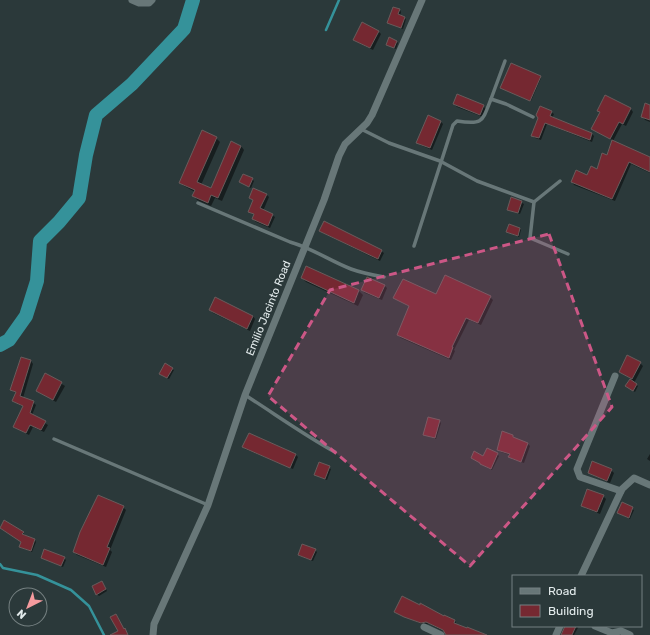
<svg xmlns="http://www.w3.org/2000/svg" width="650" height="635" font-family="Rubik,sans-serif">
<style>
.shadow{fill:#0007}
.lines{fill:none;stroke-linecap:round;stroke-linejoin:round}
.stream{stroke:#35929a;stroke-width:2.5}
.river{stroke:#35929a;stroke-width:14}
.building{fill:#752831;stroke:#695b5b}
.lane{stroke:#687778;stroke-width:3.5}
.street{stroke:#687778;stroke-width:7}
.marked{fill:#cc5786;fill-opacity:0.2;stroke:#cc5786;stroke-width:3;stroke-dasharray:8 5;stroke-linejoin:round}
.labels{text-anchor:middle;stroke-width:4;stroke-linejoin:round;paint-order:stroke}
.street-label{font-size:11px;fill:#e3ebec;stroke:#2b393a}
</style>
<rect width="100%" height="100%" fill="#2b393a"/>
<!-- shadow -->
<g class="shadow">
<path d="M 394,8 L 400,10 L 401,12 L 400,16 L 406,19 L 403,29 L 389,23 Z"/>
<path d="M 378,31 L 381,34 L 373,50 L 357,42 L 354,40 Z"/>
<path d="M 397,42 L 398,43 L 396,49 L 387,44 Z"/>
<path d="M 512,64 L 541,78 L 531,101 L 502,88 Z"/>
<path d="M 606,96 L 631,109 L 633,112 L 626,126 L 622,124 L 613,141 L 650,159 L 650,173 L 631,164 L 615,201 L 574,185 L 572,182 L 598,170 L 607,156 L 613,140 L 593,129 L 600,113 L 598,111 Z"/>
<path d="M 454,104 L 483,106 L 486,109 L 483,117 L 457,107 Z"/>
<path d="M 650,106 L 650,122 L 645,120 L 642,116 Z"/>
<path d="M 551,112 L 554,114 L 552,118 L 592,134 L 594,136 L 592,142 L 547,124 L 541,140 L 535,138 L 532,135 Z"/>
<path d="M 441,122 L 443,124 L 432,150 L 420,145 L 418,142 Z"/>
<path d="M 216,138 L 220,142 L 201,185 L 211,189 L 241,146 L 244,150 L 222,201 L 215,198 L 211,206 L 197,200 L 194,196 L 195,192 L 184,186 L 180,183 Z"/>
<path d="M 252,179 L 254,181 L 251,188 L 240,182 Z"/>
<path d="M 266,194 L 269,197 L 263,211 L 272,215 L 275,217 L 270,228 L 256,222 L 253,219 L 254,215 L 249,211 L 254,201 L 250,198 Z"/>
<path d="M 512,198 L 524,204 L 520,214 L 508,209 Z"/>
<path d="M 520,229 L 521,230 L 519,237 L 507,232 Z"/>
<path d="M 321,230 L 381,251 L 384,253 L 380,261 L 323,233 Z"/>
<path d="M 307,267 L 359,291 L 363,295 L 358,306 L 306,282 L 302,278 Z"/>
<path d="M 384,285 L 387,288 L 382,300 L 365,293 L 362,290 Z"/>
<path d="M 436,295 L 490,297 L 493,300 L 481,325 L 469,320 L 454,350 L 455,351 L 451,360 L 401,338 L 398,335 L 410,307 L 397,300 Z"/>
<path d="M 210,310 L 253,316 L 255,319 L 250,331 L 213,313 Z"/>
<path d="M 22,358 L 31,361 L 33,364 L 23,398 L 33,402 L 36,405 L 32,415 L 48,425 L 44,432 L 33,427 L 29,435 L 14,427 L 23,407 L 13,401 L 16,393 L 11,390 Z"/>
<path d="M 640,363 L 643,366 L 634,383 L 638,386 L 635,392 L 627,386 L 631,379 L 620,372 Z"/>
<path d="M 172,369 L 174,370 L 169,379 L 161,375 Z"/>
<path d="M 46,374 L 65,386 L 56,402 L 37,391 Z"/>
<path d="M 439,421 L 441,423 L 436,439 L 424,435 Z"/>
<path d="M 249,435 L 296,455 L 298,457 L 293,469 L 245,449 L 243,447 Z"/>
<path d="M 513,436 L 515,439 L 528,444 L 530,446 L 524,463 L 512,459 L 510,457 L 510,455 L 501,452 L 498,450 Z"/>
<path d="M 497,454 L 499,456 L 492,470 L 481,464 L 484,458 Z"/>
<path d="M 650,454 L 650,461 L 647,459 Z"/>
<path d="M 320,463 L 331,469 L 327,480 L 317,476 Z"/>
<path d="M 611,470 L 614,473 L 610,483 L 592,475 L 589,473 Z"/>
<path d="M 603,496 L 606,499 L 600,514 L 585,508 L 582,505 Z"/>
<path d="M 622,504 L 634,510 L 630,519 L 620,514 Z"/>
<path d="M 123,507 L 126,510 L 110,550 L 112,552 L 106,567 L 77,555 L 74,552 Z"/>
<path d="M 2,529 L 23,533 L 25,535 L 24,536 L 35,540 L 36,542 L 32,552 L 22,548 L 21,547 L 22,542 Z"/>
<path d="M 315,550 L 317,552 L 313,561 L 300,556 Z"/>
<path d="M 42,558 L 64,558 L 66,560 L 63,567 Z"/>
<path d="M 103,583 L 107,591 L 99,596 L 97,594 Z"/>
<path d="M 397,613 L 444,618 L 455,621 L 456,623 L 447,635 L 445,632 L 429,624 L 424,625 Z"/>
<path d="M 565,626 L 579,626 L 574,635 L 564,635 Z"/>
</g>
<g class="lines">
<!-- stream -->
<g class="stream">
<path d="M 326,30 L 339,0"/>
<path d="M 0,564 L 3,568 L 37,575 L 71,590 L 89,606 L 104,635"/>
</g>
<!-- river -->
<path class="river" d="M 0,345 L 9,340 L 26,316 L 37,281 L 40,241 L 59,222 L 79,198 L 86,155 L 96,115 L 132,84 L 184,29 L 193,0"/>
</g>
<!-- building -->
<g class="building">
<path d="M 393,7 L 400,9 L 398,14 L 405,17 L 401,28 L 387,23 Z"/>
<path d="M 362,22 L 379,31 L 370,48 L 353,40 Z"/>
<path d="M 389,37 L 397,41 L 394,48 L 386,45 Z"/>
<path d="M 511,63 L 541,76 L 530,101 L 500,88 Z"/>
<path d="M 457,94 L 484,105 L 480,115 L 453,104 Z"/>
<path d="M 605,95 L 631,108 L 623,124 L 619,122 L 610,139 L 591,129 L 600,112 L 597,111 Z"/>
<path d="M 645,103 L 650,105 L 650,120 L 641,117 Z"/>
<path d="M 540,106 L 552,111 L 550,116 L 592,133 L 590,140 L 545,123 L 539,138 L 531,136 L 538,118 L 536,115 Z"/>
<path d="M 428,115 L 441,121 L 430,148 L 416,143 Z"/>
<path d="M 202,130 L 217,137 L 197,182 L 211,188 L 231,141 L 241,146 L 218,198 L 211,195 L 208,203 L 192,196 L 195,190 L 179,183 Z"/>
<path d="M 612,140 L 650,157 L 650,172 L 629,162 L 612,199 L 571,182 L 576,170 L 587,175 L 591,166 L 597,169 L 602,153 L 607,155 Z"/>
<path d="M 243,174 L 253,178 L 249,187 L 239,182 Z"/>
<path d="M 253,188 L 267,194 L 260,208 L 273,214 L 268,226 L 252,219 L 254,214 L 248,212 L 253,200 L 249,198 Z"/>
<path d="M 511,197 L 522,201 L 518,213 L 507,210 Z"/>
<path d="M 324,221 L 382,250 L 378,259 L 319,231 Z"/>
<path d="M 509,224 L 520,228 L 518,236 L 506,232 Z"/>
<path d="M 306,266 L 359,290 L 354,303 L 301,278 Z"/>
<path d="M 445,275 L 491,296 L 478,323 L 466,318 L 452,347 L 453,347 L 449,358 L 397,335 L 409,306 L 393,298 L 403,279 L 436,294 Z"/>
<path d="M 367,277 L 385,285 L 379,298 L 361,290 Z"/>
<path d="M 215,297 L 253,316 L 247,329 L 209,310 Z"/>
<path d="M 627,355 L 641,362 L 632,379 L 619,372 Z"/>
<path d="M 21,357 L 31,360 L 20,396 L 34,401 L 30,413 L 46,421 L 41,430 L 30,425 L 26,433 L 13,427 L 23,406 L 12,401 L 16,392 L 10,390 Z"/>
<path d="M 165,363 L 173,368 L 167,378 L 159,374 Z"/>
<path d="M 45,373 L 62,382 L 53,400 L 36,391 Z"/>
<path d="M 630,379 L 637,384 L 633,391 L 625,386 Z"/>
<path d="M 428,417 L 440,420 L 435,438 L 423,435 Z"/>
<path d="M 502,431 L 513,435 L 513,437 L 528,443 L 521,462 L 508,457 L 510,454 L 497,450 Z"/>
<path d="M 249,433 L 296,454 L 290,468 L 242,447 Z"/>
<path d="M 487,448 L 498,453 L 491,469 L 480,464 L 480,463 L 471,458 L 474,451 L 483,456 Z"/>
<path d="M 592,461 L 612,469 L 607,481 L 588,473 Z"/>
<path d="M 319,462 L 330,466 L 325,479 L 314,475 Z"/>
<path d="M 587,489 L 604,495 L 597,512 L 581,506 Z"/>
<path d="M 98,495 L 124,506 L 107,547 L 110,548 L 103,565 L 73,552 L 80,532 Z"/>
<path d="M 622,502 L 633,507 L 629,518 L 617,513 Z"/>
<path d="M 4,520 L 24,532 L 22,534 L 35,539 L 31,551 L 19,547 L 21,542 L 0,528 Z"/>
<path d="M 302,544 L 316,549 L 311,560 L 298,555 Z"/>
<path d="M 44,549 L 65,557 L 61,566 L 41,558 Z"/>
<path d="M 102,581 L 106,589 L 96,595 L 92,586 Z"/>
<path d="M 402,596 L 420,605 L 420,603 L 444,616 L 444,615 L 455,620 L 454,623 L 467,628 L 467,627 L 487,635 L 446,635 L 443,630 L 426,622 L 421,623 L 404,617 L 394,612 Z"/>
<path d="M 116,614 L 124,629 L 125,628 L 128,635 L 110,635 L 118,631 L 110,617 Z"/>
<path d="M 565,626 L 576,626 L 572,635 L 561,635 Z"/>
</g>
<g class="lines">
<!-- lane -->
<g class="lane">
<path d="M 491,99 L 505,61"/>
<path d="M 361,129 L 389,143 L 440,161 L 477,181 L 534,202 L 560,181"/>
<path d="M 534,202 L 530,238 L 568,254"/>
<path d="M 198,203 L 290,242 C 312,248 330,261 351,269 C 362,273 373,275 384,277"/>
<path d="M 414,246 L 453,125 L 457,121 C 483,125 482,122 491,99 L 506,104 L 533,117"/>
<path d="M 245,395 C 275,414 304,435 335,452"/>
<path d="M 54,439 L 208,505"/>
</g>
<!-- street -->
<g class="street">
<path d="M 132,0 L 139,3 L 149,3 L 152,0"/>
<path d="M 615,376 L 577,469 L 580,477 L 621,491"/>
<path d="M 581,576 L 622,489 L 634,478 L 650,485"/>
<path d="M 595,626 L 612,633 L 621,631 L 630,635"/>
<path d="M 424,627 L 441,635"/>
<path d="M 153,635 L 154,624 L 208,505 L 245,395 L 324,200 L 339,156 L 345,144 L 367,123 L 372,115 L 422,0"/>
<path d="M 556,635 L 560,626"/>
</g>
</g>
<!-- marked area -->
<path class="marked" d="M 549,234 L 612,407 L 470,566 L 268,396 L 330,290 Z"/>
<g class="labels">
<!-- street labels -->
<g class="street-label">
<text transform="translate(268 308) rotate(-68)" y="4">Emilio Jacinto Road</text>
</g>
</g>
<!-- legend -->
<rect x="512" y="575" width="130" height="52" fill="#2b393a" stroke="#758081"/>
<rect x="520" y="588" width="20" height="6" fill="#687778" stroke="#758081"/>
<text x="548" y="595" font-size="12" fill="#e3ebec">Road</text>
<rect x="520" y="605" width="20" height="12" fill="#752831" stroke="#758081"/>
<text x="548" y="615" font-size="12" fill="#e3ebec">Building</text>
<!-- north arrow -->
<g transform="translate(28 607) rotate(222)"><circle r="19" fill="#2b393a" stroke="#758081"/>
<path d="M0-3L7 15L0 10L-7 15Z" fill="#f59b9e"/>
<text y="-6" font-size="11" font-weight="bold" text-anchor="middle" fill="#e3ebec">N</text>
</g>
</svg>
